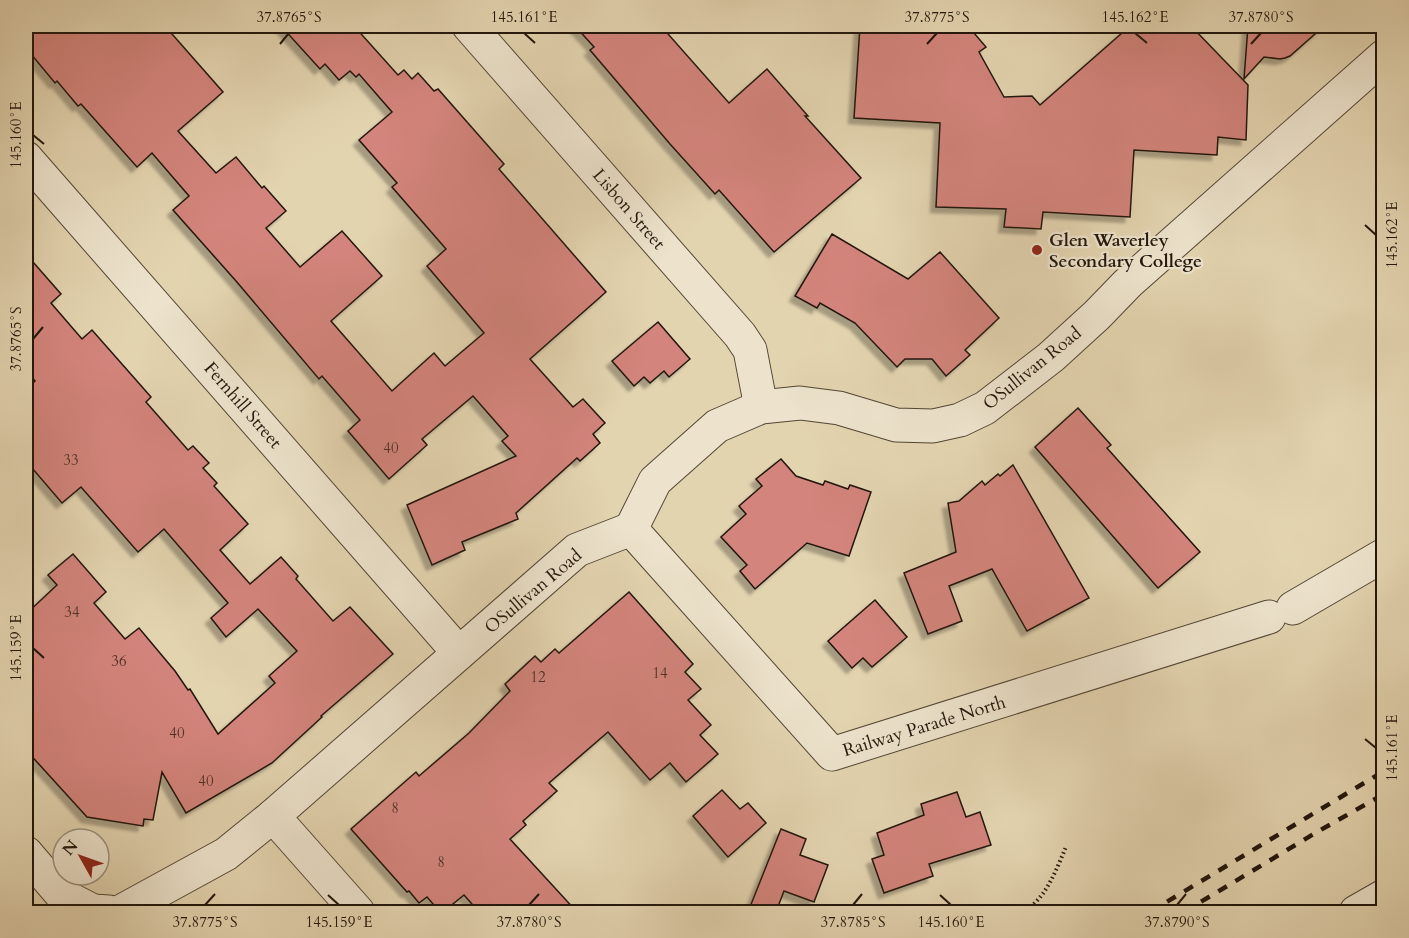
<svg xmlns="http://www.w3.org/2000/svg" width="1409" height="938" font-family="Cardo,serif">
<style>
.building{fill:#d3847b;stroke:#22160c;stroke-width:1.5;filter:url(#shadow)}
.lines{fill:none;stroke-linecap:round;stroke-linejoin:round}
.minor-casing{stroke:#524635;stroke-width:35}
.path{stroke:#22160c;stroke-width:4;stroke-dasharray:1.5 3;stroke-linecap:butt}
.minor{stroke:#ede3cc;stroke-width:33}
.rail{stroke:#22160c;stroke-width:4.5;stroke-dasharray:10 10;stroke-linecap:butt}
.ticks{fill:none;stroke:#22160c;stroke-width:2}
.poi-dot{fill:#8f2418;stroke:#ede3cc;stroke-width:2}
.labels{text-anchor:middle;stroke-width:4.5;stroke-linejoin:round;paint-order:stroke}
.number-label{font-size:15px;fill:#4e3228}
.street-label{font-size:18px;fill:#22160c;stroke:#ede3cc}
.poi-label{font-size:18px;font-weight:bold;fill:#22160c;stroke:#ede3cc;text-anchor:start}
.neatline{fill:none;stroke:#22160c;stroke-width:2}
.ticks-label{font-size:15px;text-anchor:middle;fill:#22160c}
</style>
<defs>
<filter id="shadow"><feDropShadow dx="-5.5" dy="5.5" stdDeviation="1.5" flood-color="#0004"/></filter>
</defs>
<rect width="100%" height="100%" fill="#e3d4b0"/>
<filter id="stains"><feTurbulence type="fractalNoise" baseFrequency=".00333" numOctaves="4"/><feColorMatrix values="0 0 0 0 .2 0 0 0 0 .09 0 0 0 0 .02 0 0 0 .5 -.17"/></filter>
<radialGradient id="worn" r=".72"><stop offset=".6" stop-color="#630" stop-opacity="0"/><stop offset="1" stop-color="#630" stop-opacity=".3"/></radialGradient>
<!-- building -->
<g class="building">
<path d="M 26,26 L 165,26 L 223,92 L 178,131 L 216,173 L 236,157 L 262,188 L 264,186 L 286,211 L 266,228 L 300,267 L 342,231 L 382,276 L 331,321 L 392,391 L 434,353 L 445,366 L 484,333 L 427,266 L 446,249 L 392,187 L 397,183 L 359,140 L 392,112 L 359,74 L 356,77 L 350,71 L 339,80 L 325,64 L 320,69 L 281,26 L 354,26 L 398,75 L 404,70 L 412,79 L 418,73 L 434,91 L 438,89 L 504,164 L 499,169 L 606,292 L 530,359 L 573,407 L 583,399 L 605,423 L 593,434 L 600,443 L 580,461 L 577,458 L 516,513 L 518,519 L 462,542 L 465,550 L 432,565 L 407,505 L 516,456 L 502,441 L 508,436 L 473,396 L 422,439 L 427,445 L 389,479 L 348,431 L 360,420 L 322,376 L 319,379 L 236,281 L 173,210 L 189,196 L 152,153 L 137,167 L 81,104 L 78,106 L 57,81 L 55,83 L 26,48 Z"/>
<path d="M 575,26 L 661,26 L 729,103 L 767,69 L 808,116 L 805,116 L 861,178 L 774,252 L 719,190 L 715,194 L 670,144 L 590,50 L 594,47 Z"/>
<path d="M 860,26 L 968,26 L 986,47 L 979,52 L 1004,97 L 1032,96 L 1040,105 L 1130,26 L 1191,26 L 1248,85 L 1246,140 L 1218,137 L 1217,155 L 1134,150 L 1130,217 L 1043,212 L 1041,229 L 1004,227 L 1006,209 L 936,207 L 940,123 L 854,118 Z"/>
<path d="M 1248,26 L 1324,26 L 1290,56 L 1285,58 L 1280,59 L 1264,57 L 1244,79 Z"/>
<path d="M 832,234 L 908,279 L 940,252 L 999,318 L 965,350 L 970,355 L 946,376 L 932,359 L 905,359 L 897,367 L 855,323 L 820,303 L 817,308 L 795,296 Z"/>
<path d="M 26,254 L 61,294 L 51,303 L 82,339 L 92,330 L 151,397 L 146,402 L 188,450 L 193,446 L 209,463 L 203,468 L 217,483 L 214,486 L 248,524 L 220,550 L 250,584 L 281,557 L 298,576 L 296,579 L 333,621 L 350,607 L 393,654 L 321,716 L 322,717 L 272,763 L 186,813 L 162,772 L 153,820 L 144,819 L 143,826 L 87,817 L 26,750 L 26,614 L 57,585 L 48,575 L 73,554 L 106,592 L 94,603 L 125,639 L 139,628 L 175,671 L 188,690 L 190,689 L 218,734 L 275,683 L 269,676 L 297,651 L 258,609 L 226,637 L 211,618 L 228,603 L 164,529 L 138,552 L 81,487 L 62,503 L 26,461 L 26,390 L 35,381 L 26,370 Z"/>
<path d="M 658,322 L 690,359 L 669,377 L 664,371 L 650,383 L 644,377 L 634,386 L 612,361 Z"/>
<path d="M 1078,408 L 1111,445 L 1107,448 L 1200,552 L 1158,588 L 1035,447 Z"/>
<path d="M 781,459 L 796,476 L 823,485 L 825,481 L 848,489 L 850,485 L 871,492 L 849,556 L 807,543 L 755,589 L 740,571 L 747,565 L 721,537 L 746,514 L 739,506 L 762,486 L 756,479 Z"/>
<path d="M 1013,465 L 1089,598 L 1027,631 L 992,569 L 949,586 L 962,621 L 928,634 L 904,573 L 956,552 L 948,503 L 959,501 L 982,481 L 985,485 L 998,474 L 1000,476 Z"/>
<path d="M 629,592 L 693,664 L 685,672 L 701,689 L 688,700 L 711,725 L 700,735 L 718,754 L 686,782 L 670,763 L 650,780 L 608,732 L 549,783 L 557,791 L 523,821 L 526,825 L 510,839 L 577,912 L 479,912 L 464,895 L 443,912 L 440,912 L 427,897 L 419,903 L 409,891 L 407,892 L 351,829 L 416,772 L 419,776 L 469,733 L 510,691 L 505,684 L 535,656 L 541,662 L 555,649 L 559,653 Z"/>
<path d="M 875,600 L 907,637 L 872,667 L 863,658 L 852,668 L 828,641 Z"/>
<path d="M 722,790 L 740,809 L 748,803 L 766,823 L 728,857 L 693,816 Z"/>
<path d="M 957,792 L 966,817 L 980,812 L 991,845 L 929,864 L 933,876 L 884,893 L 872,859 L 884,855 L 877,833 L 924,815 L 921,804 Z"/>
<path d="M 781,829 L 806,839 L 800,855 L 828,865 L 814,902 L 784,891 L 776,912 L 748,912 Z"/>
</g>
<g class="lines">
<!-- minor casing -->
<g class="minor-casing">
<g id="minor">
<path d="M 469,26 L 740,335 L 750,350 L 761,407"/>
<path d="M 26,158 L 459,653"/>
<path d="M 631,529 L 832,754 L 1269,617"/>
<path d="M 1293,608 L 1384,555"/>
<path d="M 273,816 L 577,550 L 631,529 L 655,481 L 717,426 L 761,407 L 800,403 L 839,408 L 896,425 L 933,426 L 960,420 L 985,408 L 1051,357 L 1097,315 L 1128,283 L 1384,56"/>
<path d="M 26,853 L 62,895 L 93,911 L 109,912"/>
<path d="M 120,912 L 226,854 L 273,816 L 358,912"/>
<path d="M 1356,912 L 1384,896"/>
</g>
</g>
<!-- path -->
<path class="path" d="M 1023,912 C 1046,899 1056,870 1066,847"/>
<!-- minor -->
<use href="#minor" class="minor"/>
<!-- rail -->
<g class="rail">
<path d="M 1150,912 L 1384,771"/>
<path d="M 1184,912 L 1317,832 L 1384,794"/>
</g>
</g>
<!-- ticks -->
<path class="ticks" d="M 524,33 L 535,43M 1135,33 L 1147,43M 280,44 L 289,33M 927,44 L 937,33M 1251,44 L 1261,33M 33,135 L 44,144M 1365,225 L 1376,235M 33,339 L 43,327M 33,648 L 44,658M 1365,739 L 1376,748M 328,895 L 339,905M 940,895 L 951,905M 205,905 L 215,894M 529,905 L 539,894M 853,905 L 862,894M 1177,905 L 1186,894"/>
<!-- markers -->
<circle class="poi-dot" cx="1037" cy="250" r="6"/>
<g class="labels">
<!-- number labels -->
<g class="number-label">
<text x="391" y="453">40</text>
<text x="71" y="465">33</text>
<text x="72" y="617">34</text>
<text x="119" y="666">36</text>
<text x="660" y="678">14</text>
<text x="538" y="682">12</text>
<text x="177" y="738">40</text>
<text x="206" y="786">40</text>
<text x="395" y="813">8</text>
<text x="441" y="867">8</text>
</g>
<!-- street labels -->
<g class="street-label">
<text transform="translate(629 209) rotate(49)" y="6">Lisbon Street</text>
<text transform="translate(1032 368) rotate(-39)" y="6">OSullivan Road</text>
<text transform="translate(243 405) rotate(49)" y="6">Fernhill Street</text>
<text transform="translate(533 591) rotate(-40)" y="6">OSullivan Road</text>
<text transform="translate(924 726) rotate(-17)" y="6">Railway Parade North</text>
</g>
<!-- poi labels -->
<g class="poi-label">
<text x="1049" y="246">Glen Waverley<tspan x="1049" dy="21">Secondary College</tspan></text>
</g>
</g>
<!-- margin -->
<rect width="1409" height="938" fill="none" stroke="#e3d4b0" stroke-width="66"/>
<!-- north arrow -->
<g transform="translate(81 857) rotate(310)"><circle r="28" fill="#ede3cc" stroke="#9c917f" stroke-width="1.5"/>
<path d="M0-4.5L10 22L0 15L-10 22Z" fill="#8f2418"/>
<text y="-9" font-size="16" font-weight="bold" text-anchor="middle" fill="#22160c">N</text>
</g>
<rect x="33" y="33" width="1343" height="872" class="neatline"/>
<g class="ticks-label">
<text x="289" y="22">37.8765°S</text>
<text x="524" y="22">145.161°E</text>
<text x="937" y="22">37.8775°S</text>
<text x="1135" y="22">145.162°E</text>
<text x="1261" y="22">37.8780°S</text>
<text transform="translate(16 135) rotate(-90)" y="5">145.160°E</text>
<text transform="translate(1392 235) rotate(-90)" y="5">145.162°E</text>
<text transform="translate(16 339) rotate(-90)" y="5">37.8765°S</text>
<text transform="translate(16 648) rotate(-90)" y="5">145.159°E</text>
<text transform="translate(1392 748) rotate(-90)" y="5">145.161°E</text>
<text x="205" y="927">37.8775°S</text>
<text x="339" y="927">145.159°E</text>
<text x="529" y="927">37.8780°S</text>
<text x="853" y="927">37.8785°S</text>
<text x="951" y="927">145.160°E</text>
<text x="1177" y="927">37.8790°S</text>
</g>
<rect width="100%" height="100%" filter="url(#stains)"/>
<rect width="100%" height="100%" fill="url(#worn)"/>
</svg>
